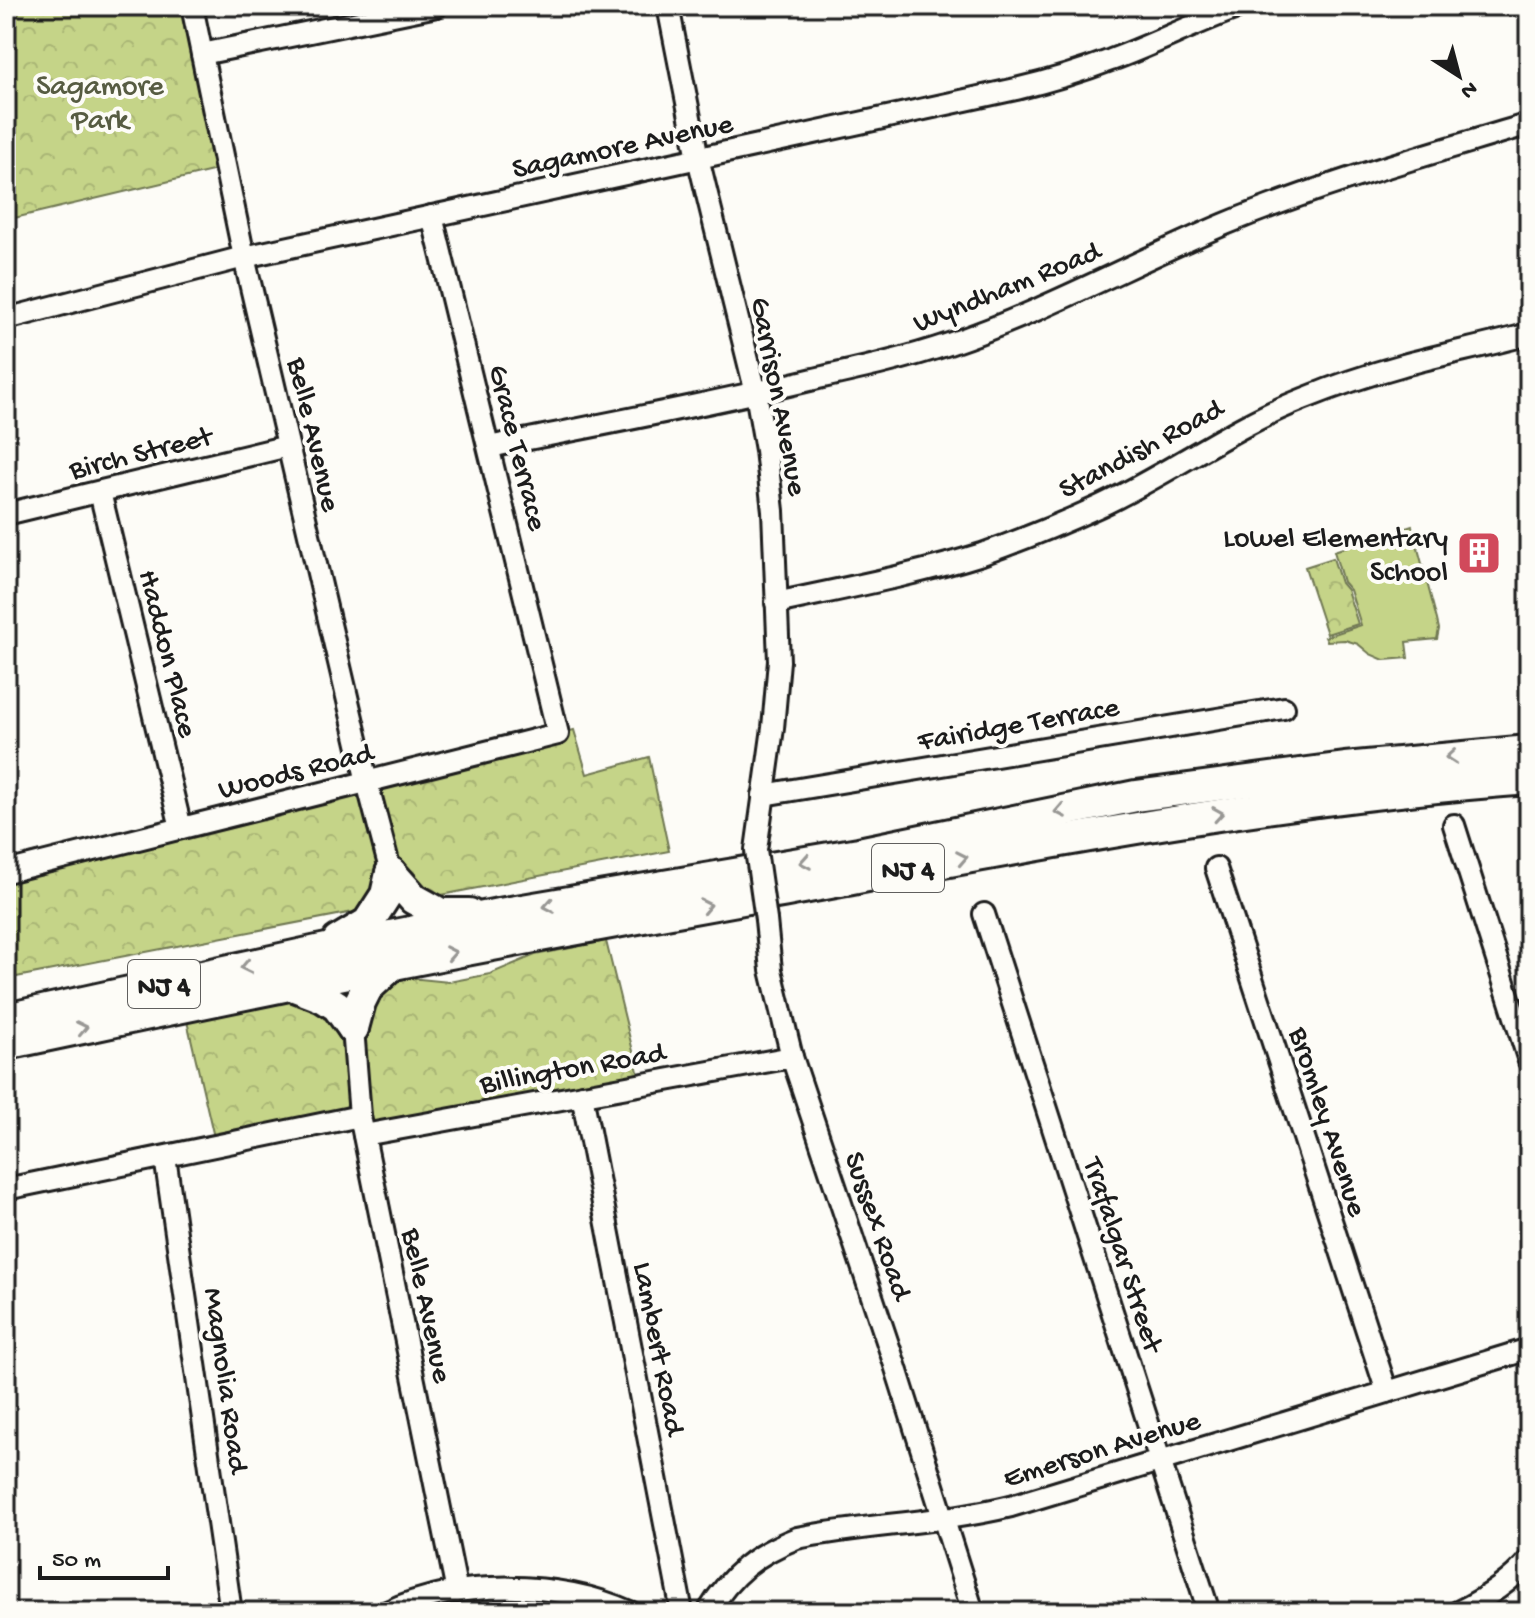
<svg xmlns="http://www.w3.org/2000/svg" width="1535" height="1618" font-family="'Gochi Hand',sans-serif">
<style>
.grass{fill:#c5d488;stroke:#707852;stroke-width:2}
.park{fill:url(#park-crowns);stroke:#707852;stroke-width:2}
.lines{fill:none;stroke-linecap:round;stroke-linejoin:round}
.minor-casing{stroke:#1c1c1c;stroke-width:26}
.highway-casing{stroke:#1c1c1c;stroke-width:36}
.minor{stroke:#fdfcf7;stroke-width:20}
.highway{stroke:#fdfcf7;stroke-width:30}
.minor-bridge-casing{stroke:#1c1c1c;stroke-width:26;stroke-linecap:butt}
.minor-bridge{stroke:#fdfcf7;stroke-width:20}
.oneway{stroke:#989794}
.labels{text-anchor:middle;stroke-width:8;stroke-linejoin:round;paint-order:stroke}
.shield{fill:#fdfcf7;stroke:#605f5e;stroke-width:2}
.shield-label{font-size:28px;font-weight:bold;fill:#1c1c1c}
.park-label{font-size:30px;fill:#575c42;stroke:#fdfcf7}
.street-label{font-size:30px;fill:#1c1c1c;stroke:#fdfcf7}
.poi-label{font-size:30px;fill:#1c1c1c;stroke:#fdfcf7;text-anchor:end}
</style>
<defs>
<pattern id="park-crowns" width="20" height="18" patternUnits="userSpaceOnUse" patternTransform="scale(2)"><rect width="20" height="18" fill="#c5d488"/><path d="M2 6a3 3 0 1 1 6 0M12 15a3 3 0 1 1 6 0" fill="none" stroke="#a9b575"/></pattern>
</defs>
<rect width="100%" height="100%" fill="#fdfcf7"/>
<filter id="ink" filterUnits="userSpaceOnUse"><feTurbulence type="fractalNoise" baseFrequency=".0125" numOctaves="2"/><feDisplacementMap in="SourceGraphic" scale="16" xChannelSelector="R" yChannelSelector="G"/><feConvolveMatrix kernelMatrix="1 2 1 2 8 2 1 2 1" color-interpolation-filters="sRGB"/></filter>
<g filter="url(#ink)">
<!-- grass -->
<path class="grass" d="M 1412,526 L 1437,620 L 1439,629 L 1437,639 L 1406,642 L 1408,658 L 1384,660 L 1370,654 L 1358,644 L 1345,640 L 1327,641 L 1325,637 L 1361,625 L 1350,590 L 1343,582 L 1334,551 Z"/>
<!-- park -->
<g class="park">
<path d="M 6,6 L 192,6 L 225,168 L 6,220 Z"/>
<path d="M 1333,558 L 1341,583 L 1347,590 L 1358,624 L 1327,634 L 1305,567 Z"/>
<path d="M 574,730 L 587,774 L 649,757 L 669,851 L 6,979 L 6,872 Z"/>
<path d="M 606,941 L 641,1084 L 364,1135 L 360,1117 L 216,1146 L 187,1021 L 410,978 L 449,982 L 490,974 L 535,955 Z"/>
</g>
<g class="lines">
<!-- minor casing -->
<g class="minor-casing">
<g id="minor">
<path d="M 192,6 L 244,257 L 367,782 L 391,873"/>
<path d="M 668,6 L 698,158 L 756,393 L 766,450 L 773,511 L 779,661 L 773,728 L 756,850"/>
<path d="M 202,54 L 437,6"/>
<path d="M 6,319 L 244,257 L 1016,89 C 1049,81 1080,72 1111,60 C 1156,44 1198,21 1243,6"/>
<path d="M 489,447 C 598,425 707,405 814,379 C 859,369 905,359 949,344 C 1044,312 1132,263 1225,224 C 1324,183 1427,155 1529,124"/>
<path d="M 100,492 L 181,828"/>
<path d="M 6,514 L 288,446"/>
<path d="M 776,603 C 845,588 915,575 982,554 C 1022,540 1061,524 1100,506 C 1169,474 1231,427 1303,399 C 1335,386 1367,375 1400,366 C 1443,354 1486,346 1529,334"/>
<path d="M 763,795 L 1284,708"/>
<path d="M 1454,825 L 1529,1061"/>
<path d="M 1216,868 L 1387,1392"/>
<path d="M 6,872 L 558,734 L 432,216"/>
<path d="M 984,914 L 1209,1612"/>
<path d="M 766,920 L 771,970 L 792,1057 L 894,1362 L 973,1612"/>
<path d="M 353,1028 L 360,1116 L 457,1592"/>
<path d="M 582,1095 L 682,1612"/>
<path d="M 364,1135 L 792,1057"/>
<path d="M 165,1157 L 231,1612"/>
<path d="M 6,1189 L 360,1116"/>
<path d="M 387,1612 C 458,1579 559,1580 630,1612"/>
<path d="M 708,1612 C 731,1574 756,1554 797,1538 C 868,1524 941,1523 1011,1506 L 1529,1349"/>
<path d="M 1458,1612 C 1484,1599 1510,1583 1529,1560"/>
</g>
</g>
<!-- highway casing -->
<g class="highway-casing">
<g id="highway">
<path d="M 391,873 L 414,899 L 441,914 L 469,914"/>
<path d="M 338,941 L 368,923 L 386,895 L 391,873"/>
<path d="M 292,985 L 323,997 L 337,1006 L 353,1028"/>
<path d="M 6,1019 L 322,950 L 499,914 L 859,853 L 1136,796 L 1345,768 L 1529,751"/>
<path d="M 353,1028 L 360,1002 L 367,988 L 393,964"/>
<path d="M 6,1044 C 135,1017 265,989 394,964 C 539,935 685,910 830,883 C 1062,840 1293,796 1529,779"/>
</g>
</g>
<!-- minor -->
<use href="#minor" class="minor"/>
<!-- highway -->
<use href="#highway" class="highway"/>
<!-- minor-bridge casing -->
<g class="minor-bridge-casing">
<path id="minor-bridge" d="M 756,850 L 766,920"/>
</g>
<!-- minor-bridge -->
<use href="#minor-bridge" class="minor-bridge"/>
</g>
<!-- one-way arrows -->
<defs><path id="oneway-chevron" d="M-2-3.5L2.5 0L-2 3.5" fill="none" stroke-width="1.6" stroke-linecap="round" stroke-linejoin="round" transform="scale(2)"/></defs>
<g class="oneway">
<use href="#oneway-chevron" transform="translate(1451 757) rotate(175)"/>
<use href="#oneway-chevron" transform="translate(1060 811) rotate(169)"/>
<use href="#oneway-chevron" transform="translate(1218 814) rotate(-9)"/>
<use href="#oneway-chevron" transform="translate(962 858) rotate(-11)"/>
<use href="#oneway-chevron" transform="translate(805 862) rotate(170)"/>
<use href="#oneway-chevron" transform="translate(549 906) rotate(170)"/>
<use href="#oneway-chevron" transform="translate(706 906) rotate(-11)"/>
<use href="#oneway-chevron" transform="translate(451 953) rotate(-11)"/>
<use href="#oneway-chevron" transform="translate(246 967) rotate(168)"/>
<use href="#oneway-chevron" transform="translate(82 1028) rotate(-12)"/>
</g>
</g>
<!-- icons -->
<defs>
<g id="building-square" transform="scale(2.3)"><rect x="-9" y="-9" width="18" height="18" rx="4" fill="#d1495b" stroke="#fdfcf7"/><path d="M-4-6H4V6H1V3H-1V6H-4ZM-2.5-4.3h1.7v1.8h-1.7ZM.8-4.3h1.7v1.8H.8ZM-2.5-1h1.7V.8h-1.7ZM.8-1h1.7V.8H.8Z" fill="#fff"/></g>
</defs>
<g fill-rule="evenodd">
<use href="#building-square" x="1479" y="553"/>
</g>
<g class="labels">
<!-- shield labels -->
<g class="shield">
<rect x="872" y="844" width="72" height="48" rx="6"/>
<rect x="128" y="960" width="72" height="48" rx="6"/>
</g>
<g class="shield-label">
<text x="908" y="878">NJ 4</text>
<text x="164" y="994">NJ 4</text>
</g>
<!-- park labels -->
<g class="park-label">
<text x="100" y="94">Sagamore<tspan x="100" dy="34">Park</tspan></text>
</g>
<!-- street labels -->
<g class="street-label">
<text transform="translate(622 144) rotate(-12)" y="10">Sagamore Avenue</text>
<text transform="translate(1006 285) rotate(-22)" y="10">Wyndham Road</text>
<text transform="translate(781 396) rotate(79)" y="10">Garrison Avenue</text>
<text transform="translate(316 434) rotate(77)" y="10">Belle Avenue</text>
<text transform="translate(520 447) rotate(76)" y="10">Grace Terrace</text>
<text transform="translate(1140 447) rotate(-28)" y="10">Standish Road</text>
<text transform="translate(140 451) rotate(-14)" y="10">Birch Street</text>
<text transform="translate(170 653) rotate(76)" y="10">Haddon Place</text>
<text transform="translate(1018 722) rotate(-10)" y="10">Fairidge Terrace</text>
<text transform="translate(295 769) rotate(-14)" y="10">Woods Road</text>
<text transform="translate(572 1066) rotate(-10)" y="10">Billington Road</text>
<text transform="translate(1330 1121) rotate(72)" y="10">Bromley Avenue</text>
<text transform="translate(880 1225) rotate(71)" y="10">Sussex Road</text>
<text transform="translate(1125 1254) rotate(72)" y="10">Trafalgar Street</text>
<text transform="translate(429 1305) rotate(78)" y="10">Belle Avenue</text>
<text transform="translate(661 1348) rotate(79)" y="10">Lambert Road</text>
<text transform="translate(228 1380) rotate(82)" y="10">Magnolia Road</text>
<text transform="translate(1101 1447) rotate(-17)" y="10">Emerson Avenue</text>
</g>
<!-- poi labels -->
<g class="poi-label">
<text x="1448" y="546">Lowel Elementary<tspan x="1448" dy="34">School</tspan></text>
</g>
</g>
<!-- margin -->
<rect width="1535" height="1618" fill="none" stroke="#fdfcf7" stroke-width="32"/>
<rect x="16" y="16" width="1503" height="1586" fill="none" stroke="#1c1c1c" stroke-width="3" filter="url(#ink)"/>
<!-- north arrow -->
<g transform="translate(1459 76) rotate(144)" stroke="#fdfcf7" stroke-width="6" paint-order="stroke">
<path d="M0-6L14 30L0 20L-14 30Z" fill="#1c1c1c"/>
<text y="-12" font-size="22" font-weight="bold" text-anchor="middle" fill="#1c1c1c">N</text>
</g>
<!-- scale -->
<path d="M40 1566v12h128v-12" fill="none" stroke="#1c1c1c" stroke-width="4"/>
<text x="52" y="1566" font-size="24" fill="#1c1c1c" stroke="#fdfcf7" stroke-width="6" paint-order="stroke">50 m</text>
</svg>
